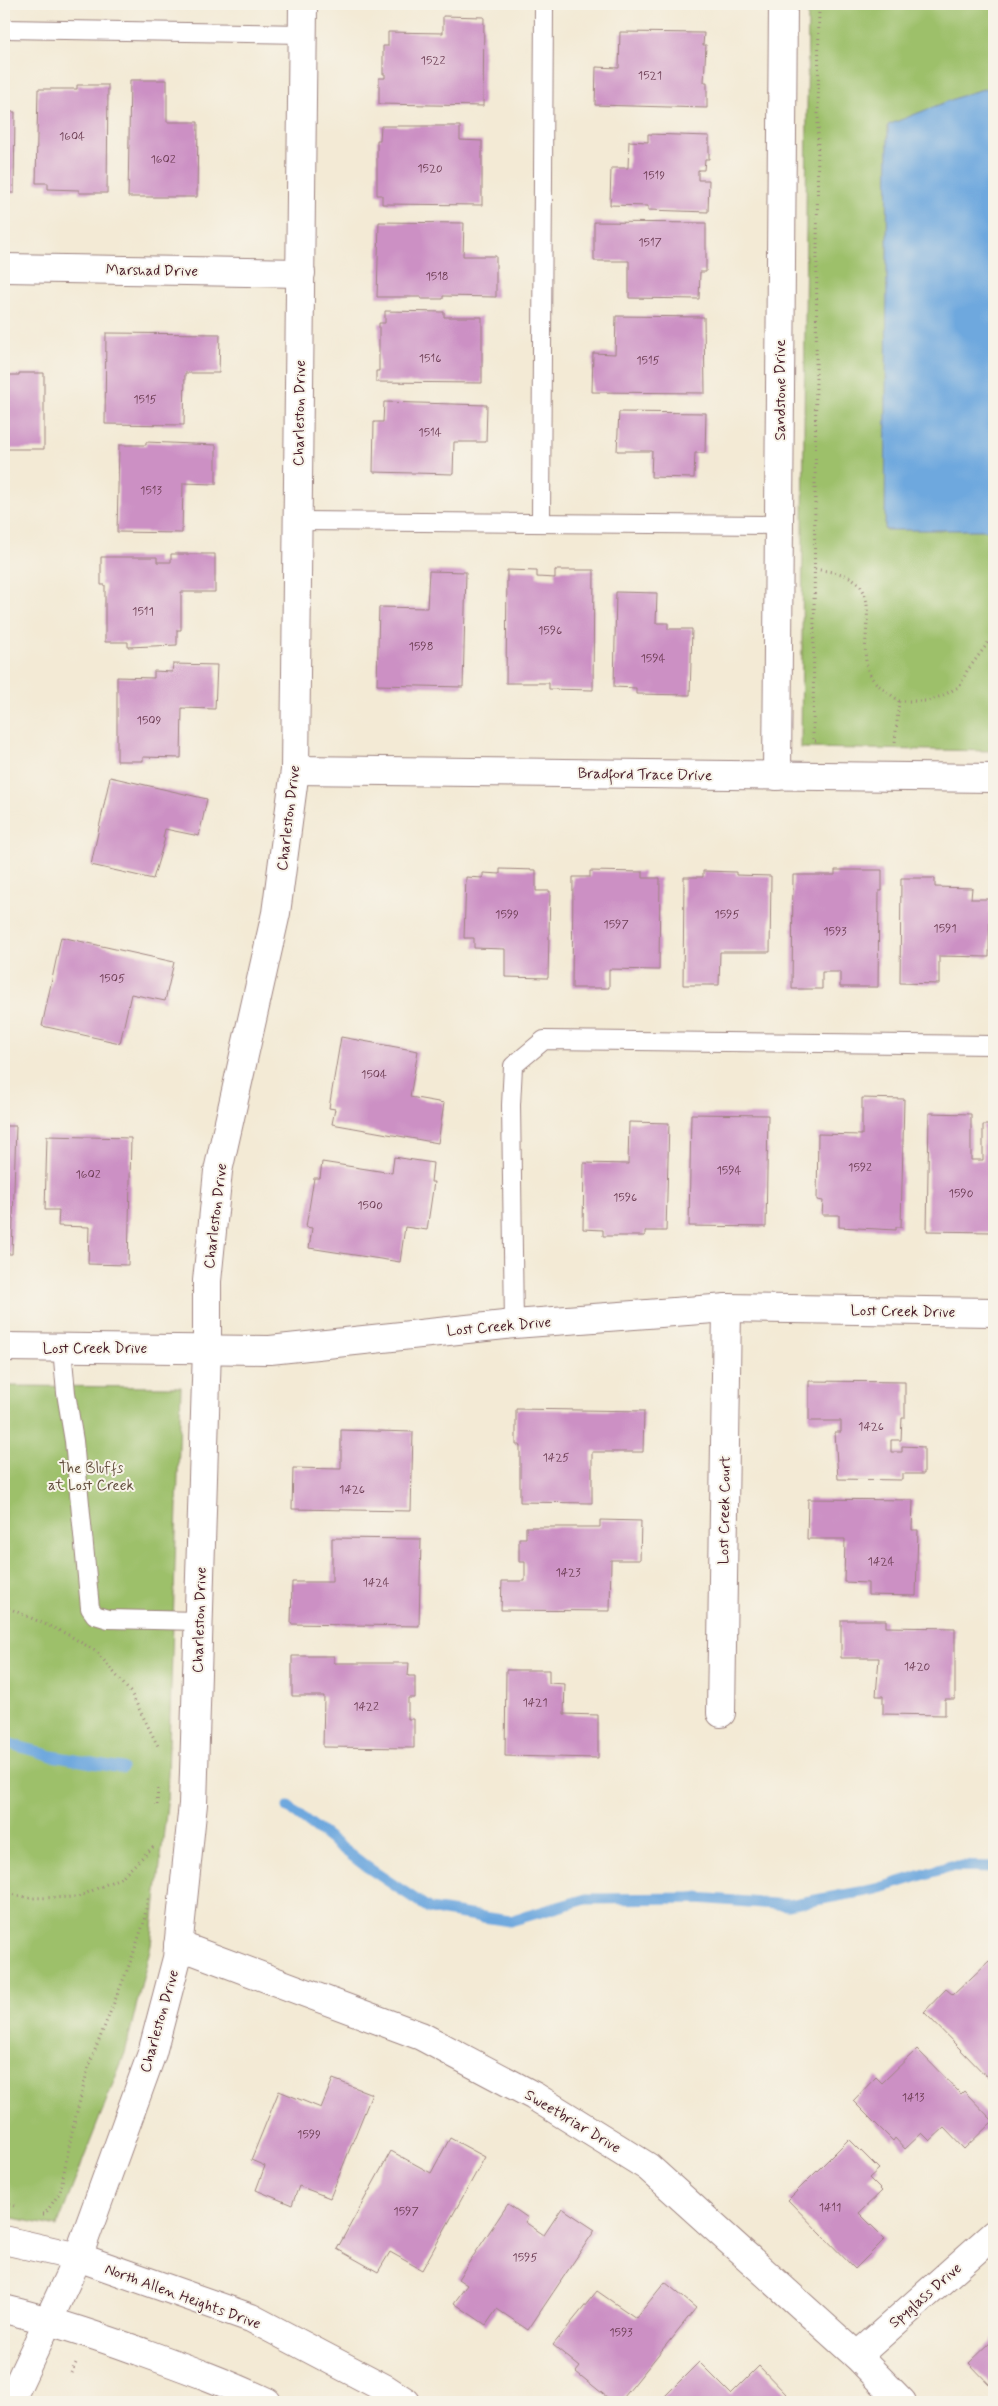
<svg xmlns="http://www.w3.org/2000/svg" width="998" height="2406" font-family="Mynerve,sans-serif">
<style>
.green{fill:#9dc06a;stroke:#74704a}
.water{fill:#6ea8de;stroke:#5c6484}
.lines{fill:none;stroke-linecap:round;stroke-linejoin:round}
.stream{stroke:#6ea8de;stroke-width:11}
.building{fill:#cc90c4}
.lane-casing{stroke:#9e8480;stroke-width:20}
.street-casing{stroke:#9e8480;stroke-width:30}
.secondary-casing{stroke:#9e8480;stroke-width:30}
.path{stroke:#9e8480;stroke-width:3;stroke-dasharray:1 4;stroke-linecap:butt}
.lane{stroke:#fff;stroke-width:18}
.street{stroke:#fff;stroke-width:28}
.secondary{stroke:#fff;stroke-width:28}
.labels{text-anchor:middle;stroke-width:4;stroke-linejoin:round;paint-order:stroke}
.number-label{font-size:12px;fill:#6a3b51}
.street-label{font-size:15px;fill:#4a1f2b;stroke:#f7f3e8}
.park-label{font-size:15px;fill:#634f3e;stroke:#f7f3e8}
</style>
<rect width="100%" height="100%" fill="#f7f3e8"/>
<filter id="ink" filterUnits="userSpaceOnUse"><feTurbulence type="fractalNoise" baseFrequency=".02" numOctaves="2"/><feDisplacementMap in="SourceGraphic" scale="10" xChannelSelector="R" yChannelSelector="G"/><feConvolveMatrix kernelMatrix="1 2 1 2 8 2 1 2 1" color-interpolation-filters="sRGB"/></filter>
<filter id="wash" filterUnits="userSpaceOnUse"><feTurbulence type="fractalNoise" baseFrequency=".0096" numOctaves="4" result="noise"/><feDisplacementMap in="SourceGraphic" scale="20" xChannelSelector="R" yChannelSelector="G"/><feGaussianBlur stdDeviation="1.12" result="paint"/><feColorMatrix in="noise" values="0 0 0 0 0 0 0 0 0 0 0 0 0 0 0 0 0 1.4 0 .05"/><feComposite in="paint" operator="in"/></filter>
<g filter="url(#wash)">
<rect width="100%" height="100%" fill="#f3ead5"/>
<!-- green -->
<g class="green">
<path d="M 808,4 L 994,4 L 994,751 L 801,748 Z"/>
<path d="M 4,1386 L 181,1387 L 167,1804 L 151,1945 L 125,2053 L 57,2227 L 4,2216 Z"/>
</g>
<!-- water -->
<path class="water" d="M 994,86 L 994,530 L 885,530 L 888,125 L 966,94 Z"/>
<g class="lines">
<!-- stream -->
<g class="stream">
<path d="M 4,1742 L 52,1756 L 122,1768"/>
<path d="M 288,1807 L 367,1867 L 430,1909 L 510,1921 L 586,1899 L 697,1898 L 788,1905 L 877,1889 L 951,1866 L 994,1867"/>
</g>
</g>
<g id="blocks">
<!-- building -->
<g class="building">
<rect x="597" y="4" width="43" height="2"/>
<path d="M 443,16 L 484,17 L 483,106 L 379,104 L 379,78 L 385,78 L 385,74 L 383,74 L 383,46 L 388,46 L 388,32 L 443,33 Z"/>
<path d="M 620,32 L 704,33 L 703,45 L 706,45 L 704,82 L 707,82 L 707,108 L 595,105 L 596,67 L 619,68 Z"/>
<path d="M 130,80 L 167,80 L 167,122 L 198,122 L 197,197 L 128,197 Z"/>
<path d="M 77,85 L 108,85 L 107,193 L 79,193 L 79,190 L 48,189 L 48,183 L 36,183 L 38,89 L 77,89 Z"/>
<path d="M 4,112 L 15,112 L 14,193 L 4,193 Z"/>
<path d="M 381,126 L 460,126 L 460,140 L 482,141 L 482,205 L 382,204 L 382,195 L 377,195 L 377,140 L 380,140 Z"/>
<path d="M 648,134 L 709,136 L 709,159 L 705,159 L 704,170 L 698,170 L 698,180 L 709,180 L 708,212 L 648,210 L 648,206 L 610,205 L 611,168 L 628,168 L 629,141 L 648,142 Z"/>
<path d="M 379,222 L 464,223 L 463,256 L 496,256 L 496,297 L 443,296 L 443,299 L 421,299 L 421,297 L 377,297 Z"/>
<path d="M 594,222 L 706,223 L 706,272 L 700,272 L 699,299 L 629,298 L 629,261 L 594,261 Z"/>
<path d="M 385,311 L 444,312 L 444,317 L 482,317 L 482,383 L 376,382 L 376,371 L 379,371 L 379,323 L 385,323 Z"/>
<path d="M 616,316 L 704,317 L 705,393 L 592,392 L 593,353 L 615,354 Z"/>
<path d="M 106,333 L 220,334 L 219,373 L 185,373 L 184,425 L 105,424 Z"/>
<path d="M 19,373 L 44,373 L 44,449 L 4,449 L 4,375 L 19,375 Z"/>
<path d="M 384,402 L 487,405 L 486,442 L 454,442 L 453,474 L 373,472 L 374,422 L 383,422 Z"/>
<path d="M 619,412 L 706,413 L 705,453 L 695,453 L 694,478 L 651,477 L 652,451 L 617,451 Z"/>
<path d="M 146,442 L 216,445 L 216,484 L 183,483 L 182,533 L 117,532 L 119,445 L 146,445 Z"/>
<path d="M 171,554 L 215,554 L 215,592 L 181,592 L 181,630 L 177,630 L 177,645 L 128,647 L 128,642 L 105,642 L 105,585 L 101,585 L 101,557 L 157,557 L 157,562 L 171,562 Z"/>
<path d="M 507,570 L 537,571 L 537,577 L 555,578 L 555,570 L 594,570 L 593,690 L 549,689 L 549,683 L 506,683 Z"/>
<path d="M 429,571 L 466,572 L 463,687 L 377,685 L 379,607 L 427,608 Z"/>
<path d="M 616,592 L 657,593 L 656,623 L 668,623 L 668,629 L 692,629 L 690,695 L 636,694 L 636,688 L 614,687 Z"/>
<path d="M 173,664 L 217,665 L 215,709 L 182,708 L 181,758 L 143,757 L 143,761 L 117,761 L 117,677 L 154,678 L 154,671 L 172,672 Z"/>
<path d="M 110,777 L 207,799 L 199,836 L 165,829 L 163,838 L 165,838 L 153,879 L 91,865 Z"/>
<path d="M 500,869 L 536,870 L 536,891 L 550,891 L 548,978 L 505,977 L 505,949 L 474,948 L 474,938 L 464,938 L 466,877 L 483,878 L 483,873 L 500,874 Z"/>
<path d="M 835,870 L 882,870 L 882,891 L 879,891 L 878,987 L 840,987 L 840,972 L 822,972 L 822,989 L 792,989 L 793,875 L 835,875 Z"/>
<path d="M 590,871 L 643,872 L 643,878 L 660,878 L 659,970 L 609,969 L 609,988 L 572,988 L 573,877 L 590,877 Z"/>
<path d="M 703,871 L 736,872 L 736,875 L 771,876 L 770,952 L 720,952 L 719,985 L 683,985 L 684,877 L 703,877 Z"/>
<path d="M 901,878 L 935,878 L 935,887 L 972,888 L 971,899 L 990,899 L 989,957 L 939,956 L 939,984 L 900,983 Z"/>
<path d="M 61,937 L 174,962 L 165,1001 L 131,994 L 120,1043 L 42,1026 Z"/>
<path d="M 341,1037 L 418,1051 L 410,1097 L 444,1103 L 438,1143 L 332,1124 L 335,1109 L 329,1108 Z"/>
<path d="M 862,1098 L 904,1099 L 901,1227 L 896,1227 L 896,1230 L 839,1227 L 839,1215 L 822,1215 L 823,1201 L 817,1200 L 818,1134 L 862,1135 Z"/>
<path d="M 929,1113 L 971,1114 L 971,1160 L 983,1160 L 983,1125 L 989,1125 L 989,1121 L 994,1121 L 994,1227 L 992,1227 L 992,1232 L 927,1231 Z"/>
<path d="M 691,1114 L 768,1115 L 766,1227 L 689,1226 Z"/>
<path d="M 629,1122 L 669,1123 L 666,1231 L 645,1231 L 645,1236 L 603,1236 L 603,1230 L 583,1229 L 584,1163 L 628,1164 Z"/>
<path d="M 4,1126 L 16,1126 L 12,1254 L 4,1254 Z"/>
<path d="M 47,1136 L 131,1138 L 128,1265 L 88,1264 L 89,1227 L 58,1226 L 59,1210 L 45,1210 Z"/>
<path d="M 394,1157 L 433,1163 L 431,1182 L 434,1182 L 427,1230 L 405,1227 L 400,1262 L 309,1248 L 312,1228 L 306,1227 L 314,1178 L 320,1178 L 322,1162 L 392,1173 Z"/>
<path d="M 809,1381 L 905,1382 L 905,1418 L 902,1418 L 901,1440 L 891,1440 L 891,1452 L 902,1452 L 902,1446 L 924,1447 L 924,1474 L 902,1474 L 902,1480 L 838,1479 L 835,1432 L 841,1432 L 841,1421 L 809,1421 Z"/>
<path d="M 516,1409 L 644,1411 L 643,1452 L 592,1452 L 592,1503 L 520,1502 L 520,1445 L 516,1445 Z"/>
<path d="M 341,1430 L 413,1432 L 411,1511 L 292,1509 L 293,1468 L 341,1469 Z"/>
<path d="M 808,1499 L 913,1500 L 912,1530 L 918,1530 L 916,1596 L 868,1595 L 868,1583 L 844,1582 L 845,1539 L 807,1539 Z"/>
<path d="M 600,1520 L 641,1521 L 640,1560 L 611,1560 L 610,1611 L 501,1610 L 502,1581 L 525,1581 L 525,1562 L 519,1562 L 519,1538 L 526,1538 L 526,1527 L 600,1527 Z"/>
<path d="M 332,1538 L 421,1539 L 419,1626 L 291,1624 L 292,1582 L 332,1582 Z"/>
<path d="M 841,1620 L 886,1620 L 886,1627 L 955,1628 L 955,1699 L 945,1699 L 945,1715 L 883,1714 L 883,1696 L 876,1696 L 879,1658 L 841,1658 Z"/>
<path d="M 292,1656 L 334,1656 L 334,1663 L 409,1663 L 408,1676 L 415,1676 L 415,1698 L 408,1698 L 408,1719 L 414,1719 L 414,1748 L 323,1747 L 324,1696 L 292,1696 Z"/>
<path d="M 506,1670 L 549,1670 L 549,1683 L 565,1684 L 564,1714 L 598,1715 L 598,1758 L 505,1756 Z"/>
<path d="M 989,1961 L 994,1966 L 994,2084 L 924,2012 L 946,1989 L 953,1995 Z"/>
<path d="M 917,2049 L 961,2094 L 964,2091 L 993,2121 L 964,2149 L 944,2128 L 930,2141 L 922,2133 L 905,2149 L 895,2138 L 893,2141 L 853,2101 L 876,2077 L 882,2083 Z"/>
<path d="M 333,2079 L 372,2094 L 330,2198 L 299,2186 L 292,2205 L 256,2190 L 265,2166 L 251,2160 L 279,2091 L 321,2108 Z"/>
<path d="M 450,2138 L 485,2157 L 422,2270 L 390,2252 L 378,2272 L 337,2249 L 391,2151 L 431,2173 Z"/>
<path d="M 849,2139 L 879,2169 L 869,2178 L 882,2191 L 859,2213 L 885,2239 L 855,2269 L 788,2200 Z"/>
<path d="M 508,2204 L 528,2218 L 525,2222 L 544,2235 L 562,2208 L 595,2230 L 528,2330 L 497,2309 L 486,2325 L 454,2303 L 467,2285 L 458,2279 Z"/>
<path d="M 665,2282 L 696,2308 L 620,2402 L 613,2402 L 576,2372 L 580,2367 L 553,2345 L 597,2291 L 636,2318 Z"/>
<path d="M 994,2339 L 994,2383 L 991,2386 L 969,2363 Z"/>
<path d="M 699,2362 L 731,2394 L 759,2366 L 787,2395 L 780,2402 L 659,2402 Z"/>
</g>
</g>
</g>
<g filter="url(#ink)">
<use href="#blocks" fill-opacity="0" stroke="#9e8480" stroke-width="1"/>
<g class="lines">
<!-- lane casing -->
<g class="lane-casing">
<g id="lane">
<path d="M 4,29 L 303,34"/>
<path d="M 298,521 L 779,525"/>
<path d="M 541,522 L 544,4"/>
<path d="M 514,1324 L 511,1105 L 513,1066 L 544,1040 L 994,1045"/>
<path d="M 62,1348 L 66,1393 L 74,1441 L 90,1608 L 95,1615 L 108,1619 L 199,1621"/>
</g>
</g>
<!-- street casing -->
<g class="street-casing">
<g id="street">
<path d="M 4,268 L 301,273"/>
<path d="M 295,770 L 994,778"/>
<path d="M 777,776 L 783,4"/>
<path d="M 4,1347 L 270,1350 L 514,1324 L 727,1308 L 994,1312"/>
<path d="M 721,1713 L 727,1308"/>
<path d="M 178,1945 L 421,2036 L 534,2096 L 648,2167 L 857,2356 L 902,2402"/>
<path d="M 857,2356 L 994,2234"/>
<path d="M 10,2402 L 78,2257 L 152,2053 L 177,1958 L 193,1804 L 207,1348 L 207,1281 L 218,1171 L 276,913 L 295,770 L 303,4"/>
</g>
</g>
<!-- secondary casing -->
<g class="secondary-casing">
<g id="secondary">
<path d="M 4,2240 L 78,2257 L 251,2318 L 386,2389 L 406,2402"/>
<path d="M 4,2309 C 50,2320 94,2335 139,2351 C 183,2367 225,2382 267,2402"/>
</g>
</g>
<!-- path -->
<g class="path">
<path d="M 815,569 C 825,571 836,572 845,575 C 888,591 852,649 872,678 C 878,687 891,694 899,701 L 895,742"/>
<path d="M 899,701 L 928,701 L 944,695 L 960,686 L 967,671 L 994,635"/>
<path d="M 816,741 L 813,741 L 819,4"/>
<path d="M 4,1606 L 67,1634 L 97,1652 L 131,1693 L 159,1748"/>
<path d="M 157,1805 L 158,1786"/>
<path d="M 4,1893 L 31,1898 L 78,1897 L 122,1877 L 155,1845"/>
<path d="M 4,2202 L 14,2206"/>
<path d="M 43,2214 L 45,2214 L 60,2192 L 73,2127 L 89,2065 L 130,1963 L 144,1922 L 148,1896"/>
<path d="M 71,2373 L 76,2363"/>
</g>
<!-- lane -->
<use href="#lane" class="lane"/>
<!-- street -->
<use href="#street" class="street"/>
<!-- secondary -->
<use href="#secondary" class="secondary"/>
</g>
</g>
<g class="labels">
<!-- number labels -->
<g class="number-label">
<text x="433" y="64">1522</text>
<text x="650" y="79">1521</text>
<text x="72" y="140">1604</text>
<text x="163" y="163">1602</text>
<text x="430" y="172">1520</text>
<text x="654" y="179">1519</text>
<text x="650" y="246">1517</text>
<text x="437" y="280">1518</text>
<text x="430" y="362">1516</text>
<text x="648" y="364">1515</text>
<text x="145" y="403">1515</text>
<text x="430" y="436">1514</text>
<text x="151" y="494">1513</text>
<text x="143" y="615">1511</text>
<text x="550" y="634">1596</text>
<text x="421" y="650">1598</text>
<text x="653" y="662">1594</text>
<text x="149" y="724">1509</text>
<text x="507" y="918">1599</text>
<text x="727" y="918">1595</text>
<text x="616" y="928">1597</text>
<text x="945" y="932">1591</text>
<text x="835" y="935">1593</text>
<text x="112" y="982">1505</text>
<text x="374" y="1078">1504</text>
<text x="860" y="1171">1592</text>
<text x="729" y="1174">1594</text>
<text x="88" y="1178">1602</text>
<text x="961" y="1197">1590</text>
<text x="625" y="1201">1596</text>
<text x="370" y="1209">1500</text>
<text x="871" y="1430">1426</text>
<text x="556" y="1461">1425</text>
<text x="352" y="1493">1426</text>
<text x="881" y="1565">1424</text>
<text x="568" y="1576">1423</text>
<text x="376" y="1586">1424</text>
<text x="917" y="1670">1420</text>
<text x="535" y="1706">1421</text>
<text x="366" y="1710">1422</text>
<text x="913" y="2101">1413</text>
<text x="309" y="2138">1599</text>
<text x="830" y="2211">1411</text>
<text x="406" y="2215">1597</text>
<text x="525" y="2261">1595</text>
<text x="621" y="2336">1593</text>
</g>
<!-- street labels -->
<g class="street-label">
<text transform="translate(152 270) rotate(1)" y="5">Marshad Drive</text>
<text transform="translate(780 390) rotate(-90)" y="5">Sandstone Drive</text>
<text transform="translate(299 413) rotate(-89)" y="5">Charleston Drive</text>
<text transform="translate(645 774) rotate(1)" y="5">Bradford Trace Drive</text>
<text transform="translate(288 818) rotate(-83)" y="5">Charleston Drive</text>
<text transform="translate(215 1216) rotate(-83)" y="5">Charleston Drive</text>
<text transform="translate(903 1311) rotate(1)" y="5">Lost Creek Drive</text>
<text transform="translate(499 1326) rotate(-5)" y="5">Lost Creek Drive</text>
<text x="95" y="1353">Lost Creek Drive</text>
<text transform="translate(724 1510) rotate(-89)" y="5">Lost Creek Court</text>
<text transform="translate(199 1620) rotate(-88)" y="5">Charleston Drive</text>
<text transform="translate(159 2021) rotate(-74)" y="5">Charleston Drive</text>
<text transform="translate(573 2121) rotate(31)" y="5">Sweetbriar Drive</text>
<text transform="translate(925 2295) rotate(-41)" y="5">Spyglass Drive</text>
<text transform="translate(183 2296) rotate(20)" y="5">North Allen Heights Drive</text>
</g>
<!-- park labels -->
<g class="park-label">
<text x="91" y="1473">The Bluffs<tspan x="91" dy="17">at Lost Creek</tspan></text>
</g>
</g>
<!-- margin -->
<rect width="998" height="2406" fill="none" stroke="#f7f3e8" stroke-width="20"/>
</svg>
